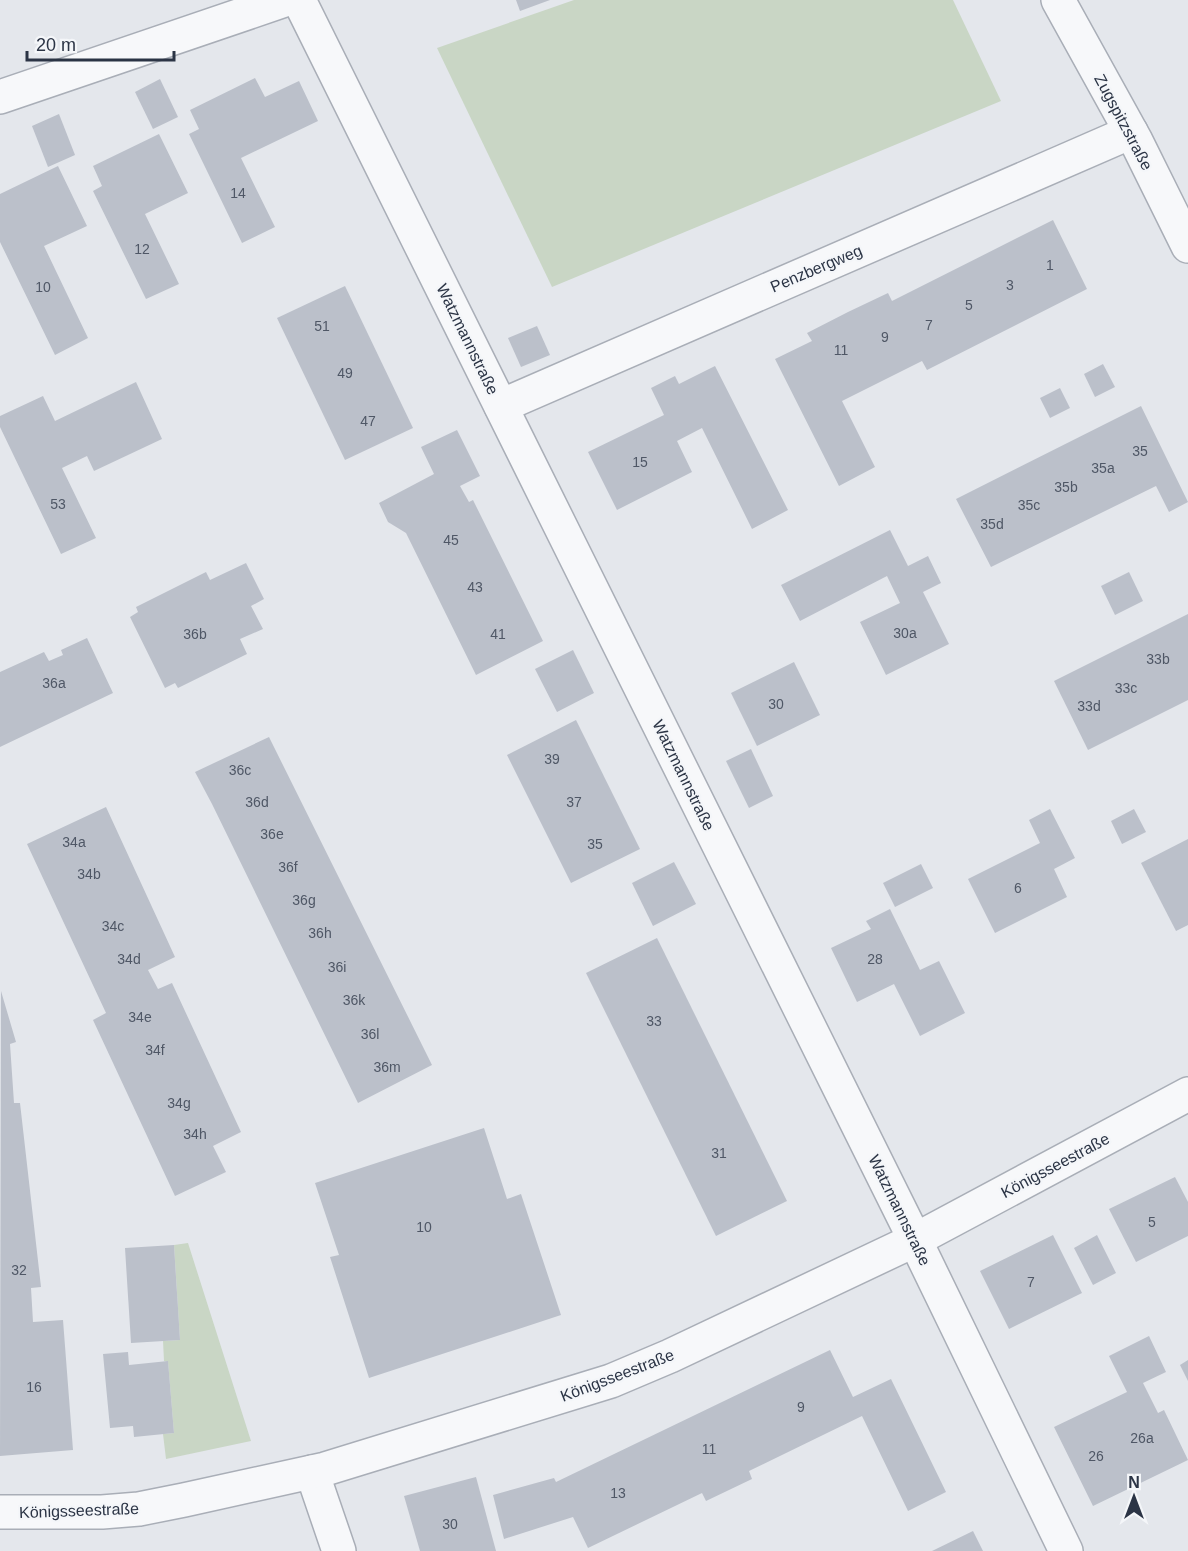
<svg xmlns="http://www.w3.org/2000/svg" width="1188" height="1551" font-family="Helvetica,sans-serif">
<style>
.green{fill:#c9d6c5}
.building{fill:#bbc0ca}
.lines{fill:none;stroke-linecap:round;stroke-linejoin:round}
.minor-casing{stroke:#a9aeb7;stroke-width:36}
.tertiary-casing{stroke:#a9aeb7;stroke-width:36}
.minor{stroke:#f7f8fa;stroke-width:33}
.tertiary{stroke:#f7f8fa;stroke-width:33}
.labels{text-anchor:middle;stroke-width:4.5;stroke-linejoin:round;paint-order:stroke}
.number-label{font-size:14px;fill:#4f5766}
.street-label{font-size:16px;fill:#2b3445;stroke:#f4f6f9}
</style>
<rect width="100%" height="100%" fill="#e4e7ec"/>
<!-- green -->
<g class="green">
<path d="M 574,0 L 953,0 L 1001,101 L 552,287 L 437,48 Z"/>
<path d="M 188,1243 L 251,1441 L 166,1459 L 163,1434 L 174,1433 L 168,1362 L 164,1361 L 163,1341 L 180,1340 L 174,1245 Z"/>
</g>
<!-- building -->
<g class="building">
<path d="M 516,0 L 550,0 L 520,11 Z"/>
<path d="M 255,78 L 265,97 L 299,81 L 318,121 L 241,158 L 275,227 L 242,243 L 189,134 L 199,129 L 190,110 Z"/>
<path d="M 160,79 L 178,117 L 153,129 L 135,92 Z"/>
<path d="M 59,114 L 75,155 L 48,167 L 32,126 Z"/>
<path d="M 159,134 L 188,193 L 145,214 L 179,284 L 146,299 L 93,191 L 102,186 L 93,166 Z"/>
<path d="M 58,166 L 87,226 L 44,246 L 88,338 L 55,355 L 0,242 L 0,194 Z"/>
<path d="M 1053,220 L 1087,289 L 927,370 L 922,361 L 842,401 L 875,467 L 839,486 L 775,359 L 812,341 L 807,333 L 848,312 L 888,293 L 892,301 Z"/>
<path d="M 345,286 L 413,428 L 345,460 L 277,318 Z"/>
<path d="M 537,326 L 550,355 L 521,367 L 508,338 Z"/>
<path d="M 1103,364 L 1115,387 L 1095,397 L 1084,374 Z"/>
<path d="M 715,366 L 788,510 L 752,529 L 702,428 L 677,441 L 692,472 L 617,510 L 588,452 L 664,415 L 651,388 L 675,376 L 679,384 Z"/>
<path d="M 136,382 L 162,439 L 94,471 L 87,456 L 62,468 L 96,538 L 61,554 L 0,427 L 0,416 L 43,396 L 55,421 Z"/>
<path d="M 1060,388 L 1070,408 L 1050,418 L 1040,398 Z"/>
<path d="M 1141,406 L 1188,502 L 1169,512 L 1156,486 L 991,567 L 956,499 Z"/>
<path d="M 457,430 L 480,476 L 460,486 L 469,502 L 473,500 L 543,641 L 476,675 L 406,533 L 388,522 L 379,503 L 434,474 L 421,447 Z"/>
<path d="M 890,530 L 908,566 L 928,556 L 941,583 L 923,592 L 949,644 L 886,675 L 860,622 L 900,603 L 887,576 L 800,621 L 781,585 Z"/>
<path d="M 246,563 L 264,599 L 251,606 L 263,629 L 240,639 L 247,654 L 178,688 L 175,683 L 165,688 L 130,617 L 138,612 L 136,607 L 206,572 L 210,580 Z"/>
<path d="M 1129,572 L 1143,601 L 1115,615 L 1101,586 Z"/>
<path d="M 1188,614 L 1188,700 L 1088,750 L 1054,681 Z"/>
<path d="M 87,638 L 113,693 L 0,747 L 0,672 L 44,652 L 49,661 L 63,655 L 61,650 Z"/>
<path d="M 573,650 L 594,693 L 557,712 L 535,669 Z"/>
<path d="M 794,662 L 820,715 L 757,746 L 731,693 Z"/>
<path d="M 576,720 L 640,849 L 571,883 L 507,755 Z"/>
<path d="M 269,737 L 432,1065 L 358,1103 L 212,804 L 195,772 Z"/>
<path d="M 751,749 L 773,796 L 749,808 L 726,761 Z"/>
<path d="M 106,807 L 175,957 L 148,970 L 158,989 L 172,983 L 241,1132 L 213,1146 L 226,1172 L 175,1196 L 93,1020 L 106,1013 L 27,844 Z"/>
<path d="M 1050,809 L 1075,858 L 1054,869 L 1067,897 L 995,933 L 968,879 L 1040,843 L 1029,820 Z"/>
<path d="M 1134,809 L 1146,832 L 1122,844 L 1111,821 Z"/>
<path d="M 1188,839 L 1188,925 L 1176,931 L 1141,863 Z"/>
<path d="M 674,862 L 696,904 L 653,926 L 632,883 Z"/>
<path d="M 921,864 L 933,888 L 895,907 L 883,883 Z"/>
<path d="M 890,909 L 920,970 L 939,961 L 965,1013 L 920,1036 L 894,984 L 857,1002 L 831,948 L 871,929 L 866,921 Z"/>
<path d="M 657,938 L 787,1201 L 716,1236 L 586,973 Z"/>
<path d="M 1,991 L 16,1042 L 10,1044 L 14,1103 L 20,1103 L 41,1287 L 31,1288 L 33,1322 L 63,1320 L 73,1450 L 0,1456 Z"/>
<path d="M 484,1128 L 507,1199 L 521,1194 L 561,1315 L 369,1378 L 330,1257 L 339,1255 L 315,1183 Z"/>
<path d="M 1175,1177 L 1188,1202 L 1188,1236 L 1136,1262 L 1109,1209 Z"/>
<path d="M 1053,1235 L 1082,1293 L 1009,1329 L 980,1271 Z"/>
<path d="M 1097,1235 L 1116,1273 L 1093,1285 L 1074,1248 Z"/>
<path d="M 174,1245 L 180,1340 L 131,1343 L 125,1248 Z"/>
<path d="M 1149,1336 L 1166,1372 L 1143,1383 L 1158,1413 L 1164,1410 L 1188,1460 L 1093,1506 L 1054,1427 L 1127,1392 L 1109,1356 Z"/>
<path d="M 830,1350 L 853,1397 L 891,1379 L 946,1492 L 908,1511 L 862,1416 L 749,1471 L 752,1479 L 706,1501 L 702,1493 L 588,1548 L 573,1517 L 504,1539 L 493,1495 L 554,1478 L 556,1482 Z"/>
<path d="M 128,1352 L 129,1365 L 168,1361 L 174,1433 L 134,1437 L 133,1426 L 110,1428 L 103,1354 Z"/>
<path d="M 1188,1360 L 1188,1381 L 1180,1365 Z"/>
<path d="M 476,1477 L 496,1551 L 420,1551 L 404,1496 Z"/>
<path d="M 973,1531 L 983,1551 L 932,1551 Z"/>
</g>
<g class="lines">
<!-- minor casing -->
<g class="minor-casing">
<g id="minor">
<path d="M 299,0 L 915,1240 L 1066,1551"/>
<path d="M 0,97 L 285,0"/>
<path d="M 501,406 L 1131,132"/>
<path d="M 312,1472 L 339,1551"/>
<path d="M 0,1512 L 102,1512 L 139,1509 L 184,1500 L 325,1469 L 611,1381 L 670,1356 L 915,1240 L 1188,1094"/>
</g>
</g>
<!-- tertiary casing -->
<g class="tertiary-casing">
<path id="tertiary" d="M 1058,0 L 1136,141 L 1188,246"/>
</g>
<!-- minor -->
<use href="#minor" class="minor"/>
<!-- tertiary -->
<use href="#tertiary" class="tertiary"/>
</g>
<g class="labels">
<!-- number labels -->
<g class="number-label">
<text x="238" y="198">14</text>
<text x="142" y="254">12</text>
<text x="1050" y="270">1</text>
<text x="1010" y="290">3</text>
<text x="43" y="292">10</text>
<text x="969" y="310">5</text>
<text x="929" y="330">7</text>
<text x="322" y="331">51</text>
<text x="885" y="342">9</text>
<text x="841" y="355">11</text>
<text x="345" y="378">49</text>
<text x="368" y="426">47</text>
<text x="1140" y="456">35</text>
<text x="640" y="467">15</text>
<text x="1103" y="473">35a</text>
<text x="1066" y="492">35b</text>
<text x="58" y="509">53</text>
<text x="1029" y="510">35c</text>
<text x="992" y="529">35d</text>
<text x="451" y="545">45</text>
<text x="475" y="592">43</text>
<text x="905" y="638">30a</text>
<text x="195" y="639">36b</text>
<text x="498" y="639">41</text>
<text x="1158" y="664">33b</text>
<text x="54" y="688">36a</text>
<text x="1126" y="693">33c</text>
<text x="776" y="709">30</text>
<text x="1089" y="711">33d</text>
<text x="552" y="764">39</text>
<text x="240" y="775">36c</text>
<text x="257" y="807">36d</text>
<text x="574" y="807">37</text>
<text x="272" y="839">36e</text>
<text x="74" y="847">34a</text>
<text x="595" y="849">35</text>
<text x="288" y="872">36f</text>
<text x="89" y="879">34b</text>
<text x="1018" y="893">6</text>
<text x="304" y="905">36g</text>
<text x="113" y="931">34c</text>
<text x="320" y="938">36h</text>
<text x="129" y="964">34d</text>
<text x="875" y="964">28</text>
<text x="337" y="972">36i</text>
<text x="354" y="1005">36k</text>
<text x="140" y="1022">34e</text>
<text x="654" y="1026">33</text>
<text x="370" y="1039">36l</text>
<text x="155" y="1055">34f</text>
<text x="387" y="1072">36m</text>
<text x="179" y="1108">34g</text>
<text x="195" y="1139">34h</text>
<text x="719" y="1158">31</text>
<text x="1152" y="1227">5</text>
<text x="424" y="1232">10</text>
<text x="19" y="1275">32</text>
<text x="1031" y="1287">7</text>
<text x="34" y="1392">16</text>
<text x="801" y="1412">9</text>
<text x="1142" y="1443">26a</text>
<text x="709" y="1454">11</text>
<text x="1096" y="1461">26</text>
<text x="618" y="1498">13</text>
<text x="450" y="1529">30</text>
</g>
<!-- street labels -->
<g class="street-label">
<text transform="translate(1124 122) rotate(62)" y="6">Zugspitzstraße</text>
<text transform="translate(816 268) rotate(-23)" y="6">Penzbergweg</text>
<text transform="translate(468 339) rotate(64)" y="6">Watzmannstraße</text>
<text transform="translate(684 775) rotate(64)" y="6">Watzmannstraße</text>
<text transform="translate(1055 1165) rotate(-28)" y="6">Königsseestraße</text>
<text transform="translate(900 1210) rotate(64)" y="6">Watzmannstraße</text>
<text transform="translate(617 1375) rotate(-21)" y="6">Königsseestraße</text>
<text transform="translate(79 1510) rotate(-2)" y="6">Königsseestraße</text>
</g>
</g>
<!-- north arrow -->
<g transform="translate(1134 1497)" stroke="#f4f6f9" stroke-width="4.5" paint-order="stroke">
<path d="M0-4.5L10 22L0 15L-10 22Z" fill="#2b3445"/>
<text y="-9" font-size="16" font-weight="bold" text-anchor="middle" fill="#2b3445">N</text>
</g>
<!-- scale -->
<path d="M27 51v9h147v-9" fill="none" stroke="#2b3445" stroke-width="3"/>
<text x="36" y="51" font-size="18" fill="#2b3445" stroke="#f4f6f9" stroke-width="4.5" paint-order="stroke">20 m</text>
</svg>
